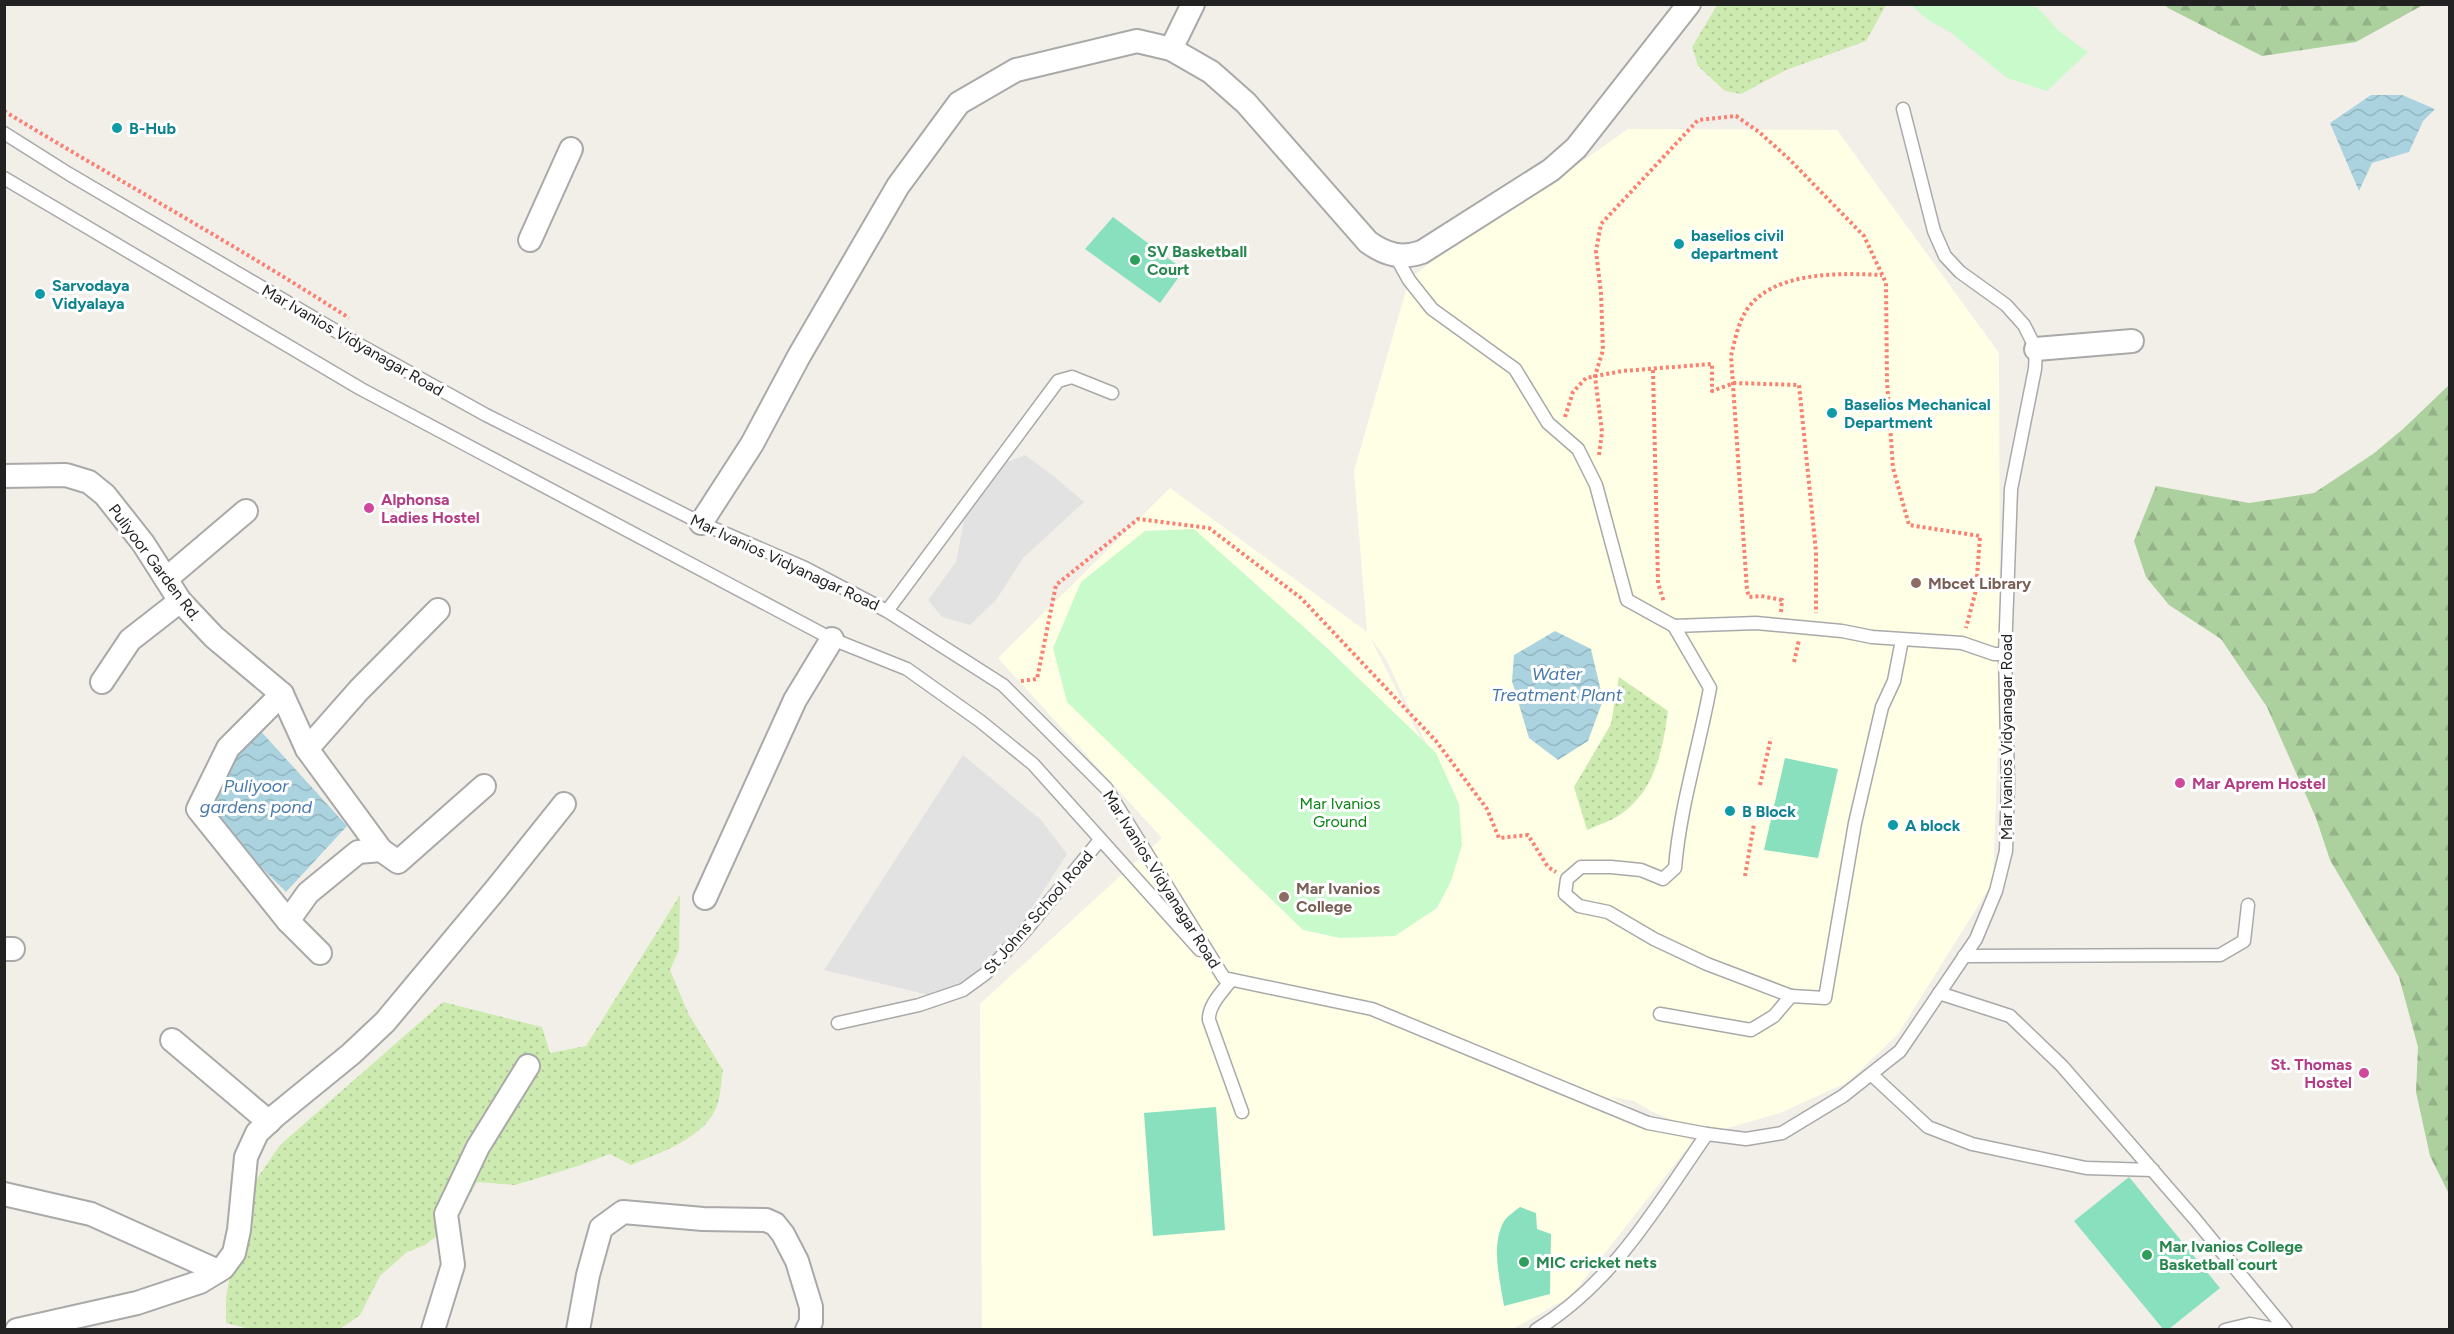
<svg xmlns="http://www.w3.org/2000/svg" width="2454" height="1334" font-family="Figtree,sans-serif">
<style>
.education{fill:#ffffe5;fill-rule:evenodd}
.grass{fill:url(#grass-dots)}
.forest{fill:url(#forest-firs)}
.park{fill:#c8facc}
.pitch{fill:#88e0be}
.parking{fill:#e2e2e2}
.water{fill:url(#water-waves)}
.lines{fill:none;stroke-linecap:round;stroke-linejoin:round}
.service-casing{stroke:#a9a9a9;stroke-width:15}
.minor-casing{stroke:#a9a9a9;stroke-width:26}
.path{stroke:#fa8072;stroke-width:4;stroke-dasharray:3 3;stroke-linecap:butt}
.service{stroke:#fff;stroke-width:12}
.minor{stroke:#fff;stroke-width:22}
.culture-dot{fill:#0f9aa8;stroke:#fff;stroke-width:2}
.leisure-dot{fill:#2e9e5b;stroke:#fff;stroke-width:2}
.hotel-dot{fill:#d1479c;stroke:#fff;stroke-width:2}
.education-dot{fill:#8d6e63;stroke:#fff;stroke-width:2}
.labels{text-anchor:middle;stroke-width:6;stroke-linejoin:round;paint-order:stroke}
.culture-label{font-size:16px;font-weight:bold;fill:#0d838f;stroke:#fff;text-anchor:start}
.leisure-label{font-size:16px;font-weight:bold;fill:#27864d;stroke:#fff;text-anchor:start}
.street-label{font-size:16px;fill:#222;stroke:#fff}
.hotel-label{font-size:16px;font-weight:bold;fill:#b23c85;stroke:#fff;text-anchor:start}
.education-label{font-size:16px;font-weight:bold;fill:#785e54;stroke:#fff;text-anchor:start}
.park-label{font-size:16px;fill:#0c8416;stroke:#fff}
.water-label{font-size:18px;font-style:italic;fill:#4a7aab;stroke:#fff}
</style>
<defs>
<pattern id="grass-dots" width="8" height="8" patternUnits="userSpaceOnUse" patternTransform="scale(1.5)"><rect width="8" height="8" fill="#cdebb0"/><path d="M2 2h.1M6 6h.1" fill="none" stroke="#b0c997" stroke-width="1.8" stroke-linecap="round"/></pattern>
<pattern id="forest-firs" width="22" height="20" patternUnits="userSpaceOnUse" patternTransform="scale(1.5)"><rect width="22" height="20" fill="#add19e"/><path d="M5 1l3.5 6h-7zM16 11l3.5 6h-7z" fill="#95b388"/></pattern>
<pattern id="water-waves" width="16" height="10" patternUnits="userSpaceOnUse" patternTransform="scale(1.5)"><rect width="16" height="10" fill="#aad3df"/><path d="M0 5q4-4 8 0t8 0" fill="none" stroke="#92b5bf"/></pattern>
</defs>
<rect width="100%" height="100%" fill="#f2efe9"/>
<!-- education -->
<path class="education" d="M 1628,129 L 1837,130 L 1999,353 L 2000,688 L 1993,882 L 1898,1034 L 1848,1082 L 1780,1113 L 1707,1134 L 1653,1112 L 1634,1101 L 1609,1096 L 1693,1141 L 1571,1296 L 1513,1329 L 982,1330 L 980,1004 L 1162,838 L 998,658 L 1170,488 L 1367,632 L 1354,471 L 1409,280 L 1469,230 L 1560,177 ZM 1370,637 L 1386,659 L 1456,807 L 1455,808 Z"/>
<!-- grass -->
<g class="grass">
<path d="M 1717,5 L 1717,4 L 1886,5 L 1866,41 L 1786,70 L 1741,94 L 1725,91 L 1698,66 L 1692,47 Z"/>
<path d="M 1619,677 L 1668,711 C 1663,749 1655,791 1621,814 C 1612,821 1598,825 1587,830 L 1574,787 L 1611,724 Z"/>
<path d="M 680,895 L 679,950 L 670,970 L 689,1015 L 723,1070 C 721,1081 721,1093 718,1103 C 707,1138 661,1152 631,1165 L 610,1154 L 578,1166 L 515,1185 L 477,1182 L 454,1223 L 425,1245 L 407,1252 L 380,1276 L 360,1315 L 340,1329 L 250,1329 L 226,1323 L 226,1297 L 245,1196 L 280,1145 L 443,1002 L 542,1027 L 550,1053 L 586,1046 Z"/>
</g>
<!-- forest -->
<g class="forest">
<path d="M 2165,5 L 2423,5 L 2356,42 L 2262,56 L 2168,8 Z"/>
<path d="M 2449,385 L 2449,1194 L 2430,1156 L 2416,1092 L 2418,1047 L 2399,977 L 2330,860 L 2316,818 L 2267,707 L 2221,639 L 2169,605 L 2146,577 L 2134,541 L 2156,486 L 2249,503 L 2314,493 L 2373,454 L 2403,429 Z"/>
</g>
<!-- park -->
<g class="park">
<path d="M 2020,5 L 2037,7 L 2060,32 L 2088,52 L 2047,91 L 2007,78 L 1950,32 L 1928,20 L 1911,5 Z"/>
<path d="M 1194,529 L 1325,646 L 1436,753 L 1459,804 L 1462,845 L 1451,881 L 1437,908 L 1395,936 L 1340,938 L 1303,930 L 1067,702 L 1053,648 L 1081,582 L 1145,531 Z"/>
</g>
<!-- pitch -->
<g class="pitch">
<path d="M 1113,217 L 1184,270 L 1160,303 L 1085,249 Z"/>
<path d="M 1785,758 L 1838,769 L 1818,858 L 1764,850 Z"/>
<path d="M 1216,1107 L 1225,1230 L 1153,1236 L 1144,1113 Z"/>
<path d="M 2129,1177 L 2220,1288 L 2169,1329 L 2163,1329 L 2074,1221 Z"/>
<path d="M 1520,1207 L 1536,1213 L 1537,1229 L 1551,1234 L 1550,1294 L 1504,1306 C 1500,1280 1491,1247 1503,1223 C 1506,1217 1515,1211 1520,1207 Z"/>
</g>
<!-- parking -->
<g class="parking">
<path d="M 1025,455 L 1056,478 L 1084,502 L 1023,558 L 996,600 L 970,625 L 942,617 L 928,600 L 956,562 L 968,499 L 985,471 Z"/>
<path d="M 963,755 L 1041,820 L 1067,854 L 999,959 L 946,999 L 824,970 Z"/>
</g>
<!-- water -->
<g class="water">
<path d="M 2371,95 L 2402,95 L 2435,109 L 2423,121 L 2409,152 L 2372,163 L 2359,191 L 2330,123 Z"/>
<path d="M 1555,631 L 1591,649 L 1603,700 L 1588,741 L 1558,760 L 1529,738 L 1512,681 L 1514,655 Z"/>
<path d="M 257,727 L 347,826 L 286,892 L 192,798 Z"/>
</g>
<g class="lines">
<!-- service casing -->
<g class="service-casing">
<g id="service">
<path d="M 4,133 L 69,174 L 358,344 L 486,415 L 701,523 L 805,568 L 887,611 L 1003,685 L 1106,788 L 1224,978 L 1372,1009 L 1648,1123 L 1707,1134 L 1746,1139 L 1782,1133 L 1843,1096 L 1900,1051 L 1976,939 L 1996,891 L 2006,851 L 2008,783 L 2005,654 L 2011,489 L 2035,369 L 2036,349 L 2024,325 L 2006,305 L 1960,272 L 1945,256 L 1934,231 L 1903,109"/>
<path d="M 4,178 L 361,389 L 832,639 L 907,669 L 980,721 L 1033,764 L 1200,950"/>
<path d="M 1395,255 L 1409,280 L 1432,309 L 1515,369 L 1548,423 L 1578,449 L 1596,485 L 1627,600 L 1674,626 L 1756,623 L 1842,631 L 1872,637 L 1962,643 L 1994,654 L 2005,654"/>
<path d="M 887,611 L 1058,381 L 1072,377 L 1112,393"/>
<path d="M 1674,626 L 1710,688 C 1699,748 1680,807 1675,868 L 1663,879 L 1641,870 L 1611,867 L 1581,867 L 1567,879 L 1565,894 L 1579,906 L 1608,912 L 1654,939 L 1707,964 L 1791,996"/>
<path d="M 1964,956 L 2220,955 L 2244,941 L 2248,905"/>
<path d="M 1231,980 C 1223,991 1208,1005 1209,1020 L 1242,1112"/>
<path d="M 1939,993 L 2010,1016 L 2062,1066 L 2194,1218 L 2286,1330"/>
<path d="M 1660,1014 L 1751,1030 L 1774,1016 L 1791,996 L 1825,998 L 1855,823 L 1882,707 L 1894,681 L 1902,640"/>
<path d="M 838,1023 L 919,1005 L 963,990 L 985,974 L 1025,931 L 1100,840"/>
<path d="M 1871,1074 L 1928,1127 L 1972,1144 L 2086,1168 L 2153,1170"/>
<path d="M 1536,1330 C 1614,1282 1656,1207 1707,1134"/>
<path d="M 2225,1330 L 2250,1324 L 2279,1330"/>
</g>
</g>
<!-- minor casing -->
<g class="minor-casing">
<g id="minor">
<path d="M 1171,49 L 1193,4"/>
<path d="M 530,240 L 571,149"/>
<path d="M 2036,349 L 2132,341"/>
<path d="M 4,476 L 66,475 L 89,482 L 105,495 L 143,543 L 180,601 L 214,637 L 282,694 L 307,749 L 381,850 L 398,862 L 484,786"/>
<path d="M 701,523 L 752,444 L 799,356 L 898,186 L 959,103 L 1016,70 L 1137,41 L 1171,49 L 1211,72 L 1246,103 L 1368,242 C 1386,255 1402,259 1422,252 L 1551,170 L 1576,148 L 1689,4"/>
<path d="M 166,579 L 246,511"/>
<path d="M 102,682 L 130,640 L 180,601"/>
<path d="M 282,694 L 228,748 L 198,809 L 288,921 L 308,893 L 358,852 L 381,850"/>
<path d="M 307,749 L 359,690 L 438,610"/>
<path d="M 705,898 L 795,700 L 832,639"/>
<path d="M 288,921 L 320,953"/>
<path d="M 4,949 L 13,949"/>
<path d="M 172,1040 L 269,1122"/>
<path d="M 4,1194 L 91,1214 L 218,1271"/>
<path d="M 17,1330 L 137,1303 L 200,1282 L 223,1268 L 234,1253 L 239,1230 L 246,1157 L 257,1133 L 275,1116 L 351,1054 L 385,1022 L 496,889 L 564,804"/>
<path d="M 433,1330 L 453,1265 L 446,1214 L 478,1147 L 528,1066"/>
<path d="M 578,1330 L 588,1275 L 601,1228 L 623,1212 L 703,1219 L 766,1220 L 775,1224 L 783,1234 L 797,1261 L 811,1307 L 811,1322 L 807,1330"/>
</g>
</g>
<!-- path -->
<g class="path">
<path d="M 4,111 C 119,181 236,245 349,318"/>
<path d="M 1653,370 L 1658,583 L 1664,602"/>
<path d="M 1565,417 L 1573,392 L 1586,378 L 1622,371 L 1712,364 L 1712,391 L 1734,383 L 1799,385 L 1816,552 L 1816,613"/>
<path d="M 1599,455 L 1602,432 L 1595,376 L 1603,350 L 1601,293 L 1596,251 L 1601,224 L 1698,120 L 1736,116 L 1759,132 L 1789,159 L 1864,236 L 1886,283 L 1887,381 L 1893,468 L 1909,525 L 1980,536 L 1976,590 L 1966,628"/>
<path d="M 1781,612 L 1782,600 L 1761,596 L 1749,597 L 1747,590 L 1731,356 C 1735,340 1738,322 1748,308 C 1775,271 1841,273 1882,275"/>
<path d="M 1794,662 L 1799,640"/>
<path d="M 1021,681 L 1037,679 L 1056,585 L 1138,519 L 1209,528 L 1301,598 L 1436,741 L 1487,809 L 1499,838 L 1528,835 L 1548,867 L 1556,872"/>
<path d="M 1760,785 L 1771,738"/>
<path d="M 1745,876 L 1754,824"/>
</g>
<!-- service -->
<use href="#service" class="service"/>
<!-- minor -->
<use href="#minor" class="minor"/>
</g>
<!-- markers -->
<g class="culture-dot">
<circle cx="117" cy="128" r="6"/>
<circle cx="1679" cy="244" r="6"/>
<circle cx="40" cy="294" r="6"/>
<circle cx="1832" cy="413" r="6"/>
<circle cx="1730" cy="811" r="6"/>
<circle cx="1893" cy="825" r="6"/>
</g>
<g class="leisure-dot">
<circle cx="1135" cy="260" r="6"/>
<circle cx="2147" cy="1255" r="6"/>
<circle cx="1524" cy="1262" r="6"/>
</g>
<g class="hotel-dot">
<circle cx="369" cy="508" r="6"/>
<circle cx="2180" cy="783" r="6"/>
<circle cx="2364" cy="1073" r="6"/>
</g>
<g class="education-dot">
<circle cx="1916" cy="583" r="6"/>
<circle cx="1284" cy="897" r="6"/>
</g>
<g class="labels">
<!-- culture labels -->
<g class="culture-label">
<text x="129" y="134">B-Hub</text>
<text x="1691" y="241">baselios civil<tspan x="1691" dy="18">department</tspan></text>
<text x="52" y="291">Sarvodaya<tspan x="52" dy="18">Vidyalaya</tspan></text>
<text x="1844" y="410">Baselios Mechanical<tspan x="1844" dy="18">Department</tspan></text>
<text x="1742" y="817">B Block</text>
<text x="1905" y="831">A block</text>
</g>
<!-- leisure labels -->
<g class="leisure-label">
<text x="1147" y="257">SV Basketball<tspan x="1147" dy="18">Court</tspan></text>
<text x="2159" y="1252">Mar Ivanios College<tspan x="2159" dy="18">Basketball court</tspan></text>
<text x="1536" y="1268">MIC cricket nets</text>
</g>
<!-- street labels -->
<g class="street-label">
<text transform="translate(353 340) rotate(30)" y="6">Mar Ivanios Vidyanagar Road</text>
<text transform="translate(155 562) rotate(53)" y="6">Puliyoor Garden Rd.</text>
<text transform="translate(785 562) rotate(25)" y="6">Mar Ivanios Vidyanagar Road</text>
<text transform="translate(2006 737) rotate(-90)" y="6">Mar Ivanios Vidyanagar Road</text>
<text transform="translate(1162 879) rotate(58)" y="6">Mar Ivanios Vidyanagar Road</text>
<text transform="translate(1038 912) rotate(-49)" y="6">St Johns School Road</text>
</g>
<!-- hotel labels -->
<g class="hotel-label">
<text x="381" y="505">Alphonsa<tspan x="381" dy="18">Ladies Hostel</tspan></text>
<text x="2192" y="789">Mar Aprem Hostel</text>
<text x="2352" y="1070" text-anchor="end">St. Thomas<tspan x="2352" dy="18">Hostel</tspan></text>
</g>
<!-- education labels -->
<g class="education-label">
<text x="1928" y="589">Mbcet Library</text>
<text x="1296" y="894">Mar Ivanios<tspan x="1296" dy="18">College</tspan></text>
</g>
<!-- park labels -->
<g class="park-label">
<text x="1340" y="809">Mar Ivanios<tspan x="1340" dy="18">Ground</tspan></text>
</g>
<!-- water labels -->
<g class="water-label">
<text x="1557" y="680">Water<tspan x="1557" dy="21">Treatment Plant</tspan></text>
<text x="256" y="792">Puliyoor<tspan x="256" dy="21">gardens pond</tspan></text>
</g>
</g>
<!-- border -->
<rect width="2454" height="1334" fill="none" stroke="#222222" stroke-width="12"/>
</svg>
